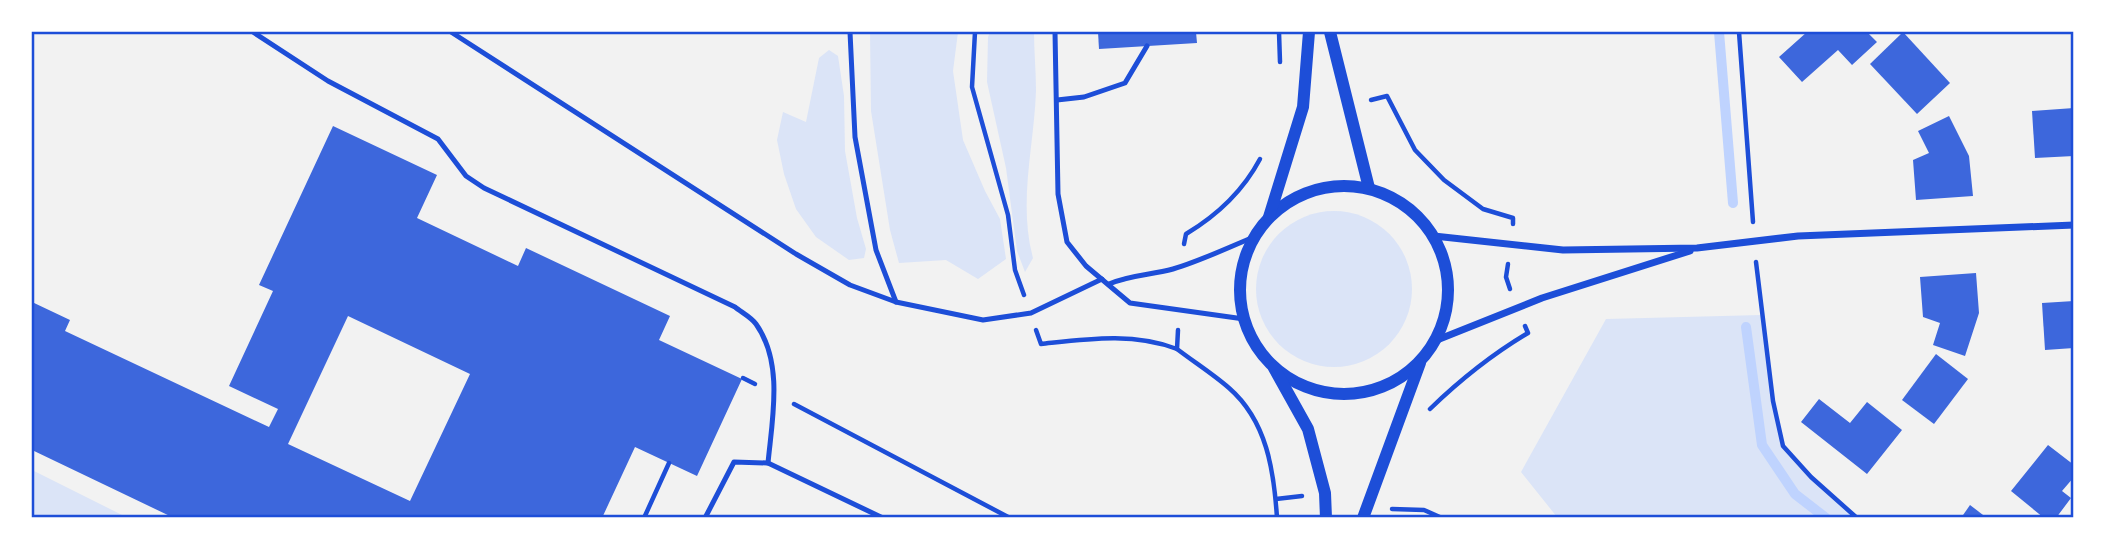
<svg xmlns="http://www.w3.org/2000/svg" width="2105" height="549" font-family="'DM Sans',sans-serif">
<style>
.green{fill:#dbe4f7}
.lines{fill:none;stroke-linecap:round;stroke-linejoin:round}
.stream{stroke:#bfd3fe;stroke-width:10}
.building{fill:#3d67dc;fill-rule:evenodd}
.path{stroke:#1d4ed8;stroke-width:4.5}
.service{stroke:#1d4ed8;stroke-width:5}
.minor{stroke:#1d4ed8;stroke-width:7}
.tertiary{stroke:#1d4ed8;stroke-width:12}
.neatline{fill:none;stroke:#1d4ed8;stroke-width:2.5}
</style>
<rect width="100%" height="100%" fill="#f2f2f2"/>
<!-- green -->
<g class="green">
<path d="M 870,32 L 958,32 L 953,71 L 963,140 L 985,191 L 1000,219 L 1006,259 L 978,279 L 946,260 L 899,263 L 890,230 L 871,111 Z"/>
<path d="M 990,32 L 1034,32 C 1034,51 1036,71 1036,91 C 1034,147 1018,203 1033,258 L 1025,272 L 1017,251 L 1006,168 L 987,82 L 988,37 Z"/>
<path d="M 829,50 L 838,56 L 844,96 L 845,151 L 857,218 L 866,249 L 864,258 L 849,260 L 816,237 L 796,209 L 784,174 L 777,140 L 783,112 L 806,122 L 819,58 Z"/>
<circle cx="1334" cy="289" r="78"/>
<path d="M 1761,315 L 1773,401 L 1783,446 L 1811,477 L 1857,517 L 1557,517 L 1521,472 L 1606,319 Z"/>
<path d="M 32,470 L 126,517 L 32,517 Z"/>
</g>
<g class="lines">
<!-- stream -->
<g class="stream">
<path d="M 1719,32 L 1733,203"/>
<path d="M 1746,327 L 1762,445 L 1795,494 L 1826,518"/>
</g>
</g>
<!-- building -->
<g class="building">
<path d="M 1098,32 L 1196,32 L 1197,43 L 1099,49 Z"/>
<path d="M 1807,32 L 1867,32 L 1877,42 L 1852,65 L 1838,50 L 1802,82 L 1779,57 Z"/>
<path d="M 1903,32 L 1950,83 L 1917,114 L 1870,64 Z"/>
<path d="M 2074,108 L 2074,156 L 2035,158 L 2032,111 Z"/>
<path d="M 1949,116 L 1969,156 L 1973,196 L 1916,200 L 1913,160 L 1929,153 L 1918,131 Z"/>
<path d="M 333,126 L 437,175 L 417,218 L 518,266 L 526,248 L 670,316 L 659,340 L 742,379 L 697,476 L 635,447 L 602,518 L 174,518 L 32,450 L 32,302 L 70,320 L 65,331 L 269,427 L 278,409 L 229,386 L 273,291 L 259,285 ZM 348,316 L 470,374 L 410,501 L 288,444 Z"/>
<path d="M 1976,273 L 1979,313 L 1965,356 L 1933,345 L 1940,323 L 1923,317 L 1920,277 Z"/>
<path d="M 2074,301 L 2074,348 L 2045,350 L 2042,303 Z"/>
<path d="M 1936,354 L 1968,379 L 1934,424 L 1902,400 Z"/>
<path d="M 1819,399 L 1850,423 L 1867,402 L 1902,430 L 1867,474 L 1801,422 Z"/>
<path d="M 2048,445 L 2074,465 L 2074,477 L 2062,491 L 2071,498 L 2056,518 L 2044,518 L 2011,491 Z"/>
<path d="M 1970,505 L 1987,518 L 1961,518 Z"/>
</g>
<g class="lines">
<!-- path -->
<g class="path">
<path d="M 975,32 L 972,87 L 1008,215 L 1015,270 L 1024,295"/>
<path d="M 1279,32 L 1280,62"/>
<path d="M 1739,32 L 1753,222"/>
<path d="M 1371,100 L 1387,96 L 1415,150 L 1444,180 L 1483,209 L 1513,218 L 1513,224"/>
<path d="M 1184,244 L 1186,234 C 1216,216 1243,191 1260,159"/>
<path d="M 1756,262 L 1773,401 L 1783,446 L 1811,477 L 1857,518"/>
<path d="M 1508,264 L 1506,277 L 1510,289"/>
<path d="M 1036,330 L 1041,344 C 1087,339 1133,332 1177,349"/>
<path d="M 1178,330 L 1177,349 C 1194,362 1213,374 1229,388 C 1267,421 1274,471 1277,518"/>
<path d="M 743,378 L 755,384"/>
<path d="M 794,404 L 1010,518"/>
<path d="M 1430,409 C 1461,379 1491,355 1528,333 L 1525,326"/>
<path d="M 1276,499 L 1302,496"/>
<path d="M 1392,509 L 1424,510 L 1442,518"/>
<path d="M 644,518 L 669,463"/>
</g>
<!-- service -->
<g class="service">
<path d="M 253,32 L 328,81 L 438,139 L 466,176 L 484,188 L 735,307 C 741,312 751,317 756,324 C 784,363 772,420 768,463"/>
<path d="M 451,32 L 796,254 L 850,285 L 896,302 L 983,320 L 1031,313 L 1102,279"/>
<path d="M 850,32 L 855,137 L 876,250 L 896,302"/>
<path d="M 1055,32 L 1058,194 L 1067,242 L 1086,266 L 1130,303 L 1244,319"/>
<path d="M 1057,100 L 1084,97 L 1125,83 L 1147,46"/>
<path d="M 1109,284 C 1129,275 1151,275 1173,269 C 1200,261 1227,248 1254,237"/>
<path d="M 705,518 L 734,462 L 768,463 L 883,518"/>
</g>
<!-- minor -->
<g class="minor">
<path d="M 1434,236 L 1563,250 L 1697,248 L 1798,236 L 2074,225"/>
<path d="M 1437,340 L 1542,298 L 1690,251"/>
</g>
<!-- tertiary -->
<g class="tertiary">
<path d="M 1330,32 L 1369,188"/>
<circle cx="1344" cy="290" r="104"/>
<path d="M 1269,217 L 1303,107 L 1309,32"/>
<path d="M 1274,368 L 1308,429 L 1325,493 L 1326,518"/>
<path d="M 1363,518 L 1420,363"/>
</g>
</g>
<!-- border -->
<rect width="2105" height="549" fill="none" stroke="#ffffff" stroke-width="66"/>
<rect x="33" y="33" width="2039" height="483" class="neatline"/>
</svg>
